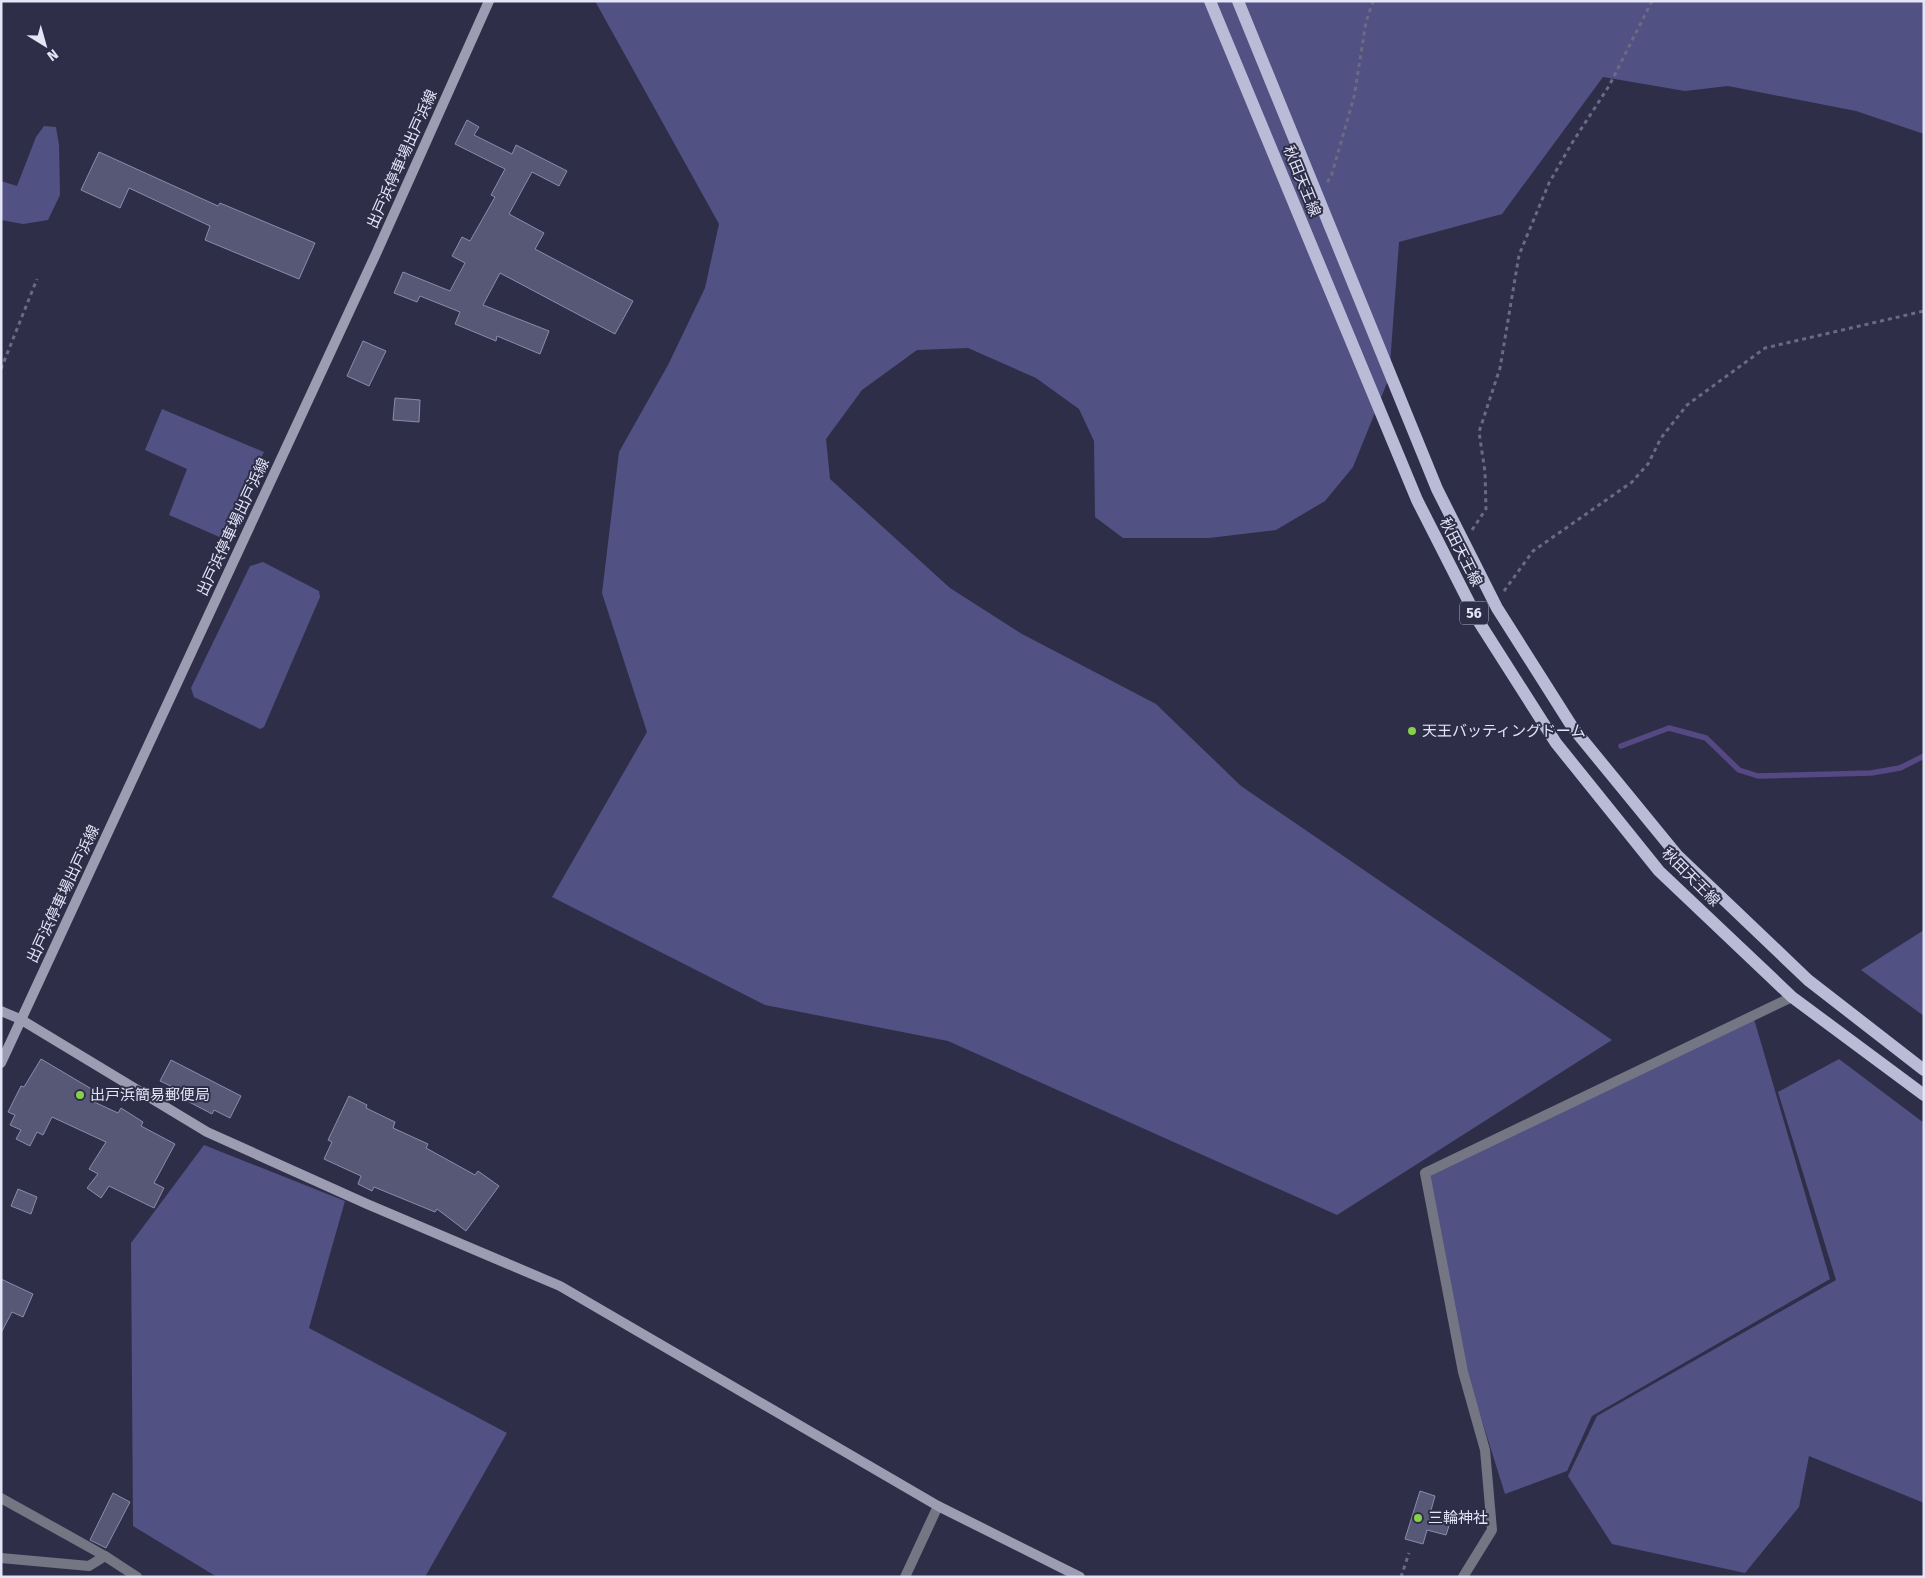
<svg xmlns="http://www.w3.org/2000/svg" width="1925" height="1578" font-family="'Fira Sans','Noto Sans JP',sans-serif">
<style>
.green{fill:#525183}
.lines{fill:none;stroke-linecap:round;stroke-linejoin:round}
.stream{stroke:#564883;stroke-width:5.5}
.building{fill:#575876;stroke:#8b8cac}
.path{stroke:#6a6b83;stroke-width:3;stroke-dasharray:4 4;stroke-linecap:butt}
.street{stroke:#757684;stroke-width:10}
.secondary{stroke:#9c9db3;stroke-width:10}
.primary{stroke:#b9bbd7;stroke-width:12}
.poi-dot{fill:#88cf4a;stroke:#2e2e49;stroke-width:2}
.labels{text-anchor:middle;stroke-width:4;stroke-linejoin:round;paint-order:stroke}
.shield{fill:#2e2e49;stroke:#adaec3;stroke-width:1}
.shield-label{font-size:14px;font-weight:bold;fill:#e4e5f7}
.street-label{font-size:15px;fill:#e4e5f7;stroke:#2e2e49}
.poi-label{font-size:15px;fill:#e4e5f7;stroke:#2e2e49;text-anchor:start}
</style>
<rect width="100%" height="100%" fill="#2e2e49"/>
<!-- green -->
<g class="green">
<path d="M 595,1 L 1924,1 L 1924,134 L 1856,111 L 1728,86 L 1685,91 L 1603,77 L 1502,214 L 1399,242 L 1389,378 L 1353,467 L 1325,501 L 1276,530 L 1209,538 L 1123,538 L 1095,517 L 1094,441 L 1079,409 L 1036,378 L 968,348 L 917,350 L 862,390 L 826,439 L 830,479 L 950,588 L 1022,634 L 1156,704 L 1241,786 L 1612,1040 L 1337,1215 L 948,1041 L 765,1005 L 552,897 L 647,732 L 602,593 L 619,452 L 668,365 L 705,288 L 719,224 Z"/>
<path d="M 44,126 L 56,127 L 59,145 L 60,195 L 48,220 L 23,224 L 1,220 L 1,181 L 17,186 L 36,137 Z"/>
<path d="M 162,409 L 264,452 L 224,539 L 169,515 L 187,469 L 145,450 Z"/>
<path d="M 263,562 L 319,591 L 320,597 L 264,727 L 260,729 L 194,697 L 191,688 L 250,566 Z"/>
<path d="M 1924,930 L 1924,1016 L 1861,970 Z"/>
<path d="M 1754,1019 L 1830,1279 L 1592,1416 L 1567,1471 L 1505,1494 L 1468,1376 L 1430,1175 Z"/>
<path d="M 1839,1059 L 1924,1123 L 1924,1503 L 1809,1456 L 1799,1507 L 1745,1573 L 1612,1544 L 1568,1476 L 1597,1416 L 1836,1280 L 1778,1092 Z"/>
<path d="M 204,1145 L 345,1201 L 309,1328 L 507,1433 L 425,1577 L 217,1577 L 133,1526 L 131,1243 Z"/>
</g>
<g class="lines">
<!-- stream -->
<path class="stream" d="M 1621,746 L 1669,728 L 1706,738 L 1739,770 L 1758,776 L 1871,773 L 1900,768 L 1924,756"/>
</g>
<!-- building -->
<g class="building">
<path d="M 467,120 L 479,127 L 474,135 L 512,154 L 516,145 L 567,171 L 559,186 L 532,172 L 509,214 L 544,233 L 535,249 L 633,301 L 615,334 L 500,273 L 483,305 L 549,331 L 540,354 L 497,336 L 496,341 L 455,324 L 460,312 L 420,296 L 417,302 L 394,293 L 403,272 L 450,291 L 465,263 L 452,256 L 462,237 L 470,241 L 495,197 L 491,195 L 505,169 L 455,144 Z"/>
<path d="M 99,152 L 218,206 L 220,203 L 315,243 L 299,279 L 205,240 L 210,226 L 129,188 L 120,208 L 81,190 Z"/>
<path d="M 363,341 L 386,351 L 369,386 L 347,376 Z"/>
<path d="M 395,398 L 420,400 L 419,422 L 393,420 Z"/>
<path d="M 41,1059 L 95,1091 L 90,1100 L 118,1113 L 121,1108 L 143,1122 L 141,1126 L 175,1144 L 154,1183 L 164,1188 L 154,1208 L 109,1186 L 101,1198 L 87,1188 L 98,1174 L 89,1169 L 106,1142 L 52,1117 L 43,1135 L 37,1132 L 30,1146 L 16,1139 L 21,1130 L 10,1125 L 15,1115 L 8,1112 L 21,1086 L 24,1087 Z"/>
<path d="M 171,1060 L 241,1096 L 230,1118 L 214,1110 L 212,1114 L 172,1093 L 175,1088 L 160,1081 Z"/>
<path d="M 349,1096 L 367,1105 L 366,1108 L 395,1122 L 393,1128 L 428,1144 L 426,1148 L 475,1175 L 478,1171 L 499,1186 L 466,1231 L 437,1209 L 435,1212 L 374,1187 L 372,1191 L 358,1184 L 361,1176 L 324,1159 L 332,1142 L 328,1140 Z"/>
<path d="M 18,1189 L 37,1197 L 31,1214 L 11,1206 Z"/>
<path d="M 1,1279 L 33,1294 L 23,1317 L 12,1312 L 1,1333 Z"/>
<path d="M 1420,1491 L 1435,1496 L 1430,1514 L 1451,1520 L 1446,1535 L 1427,1530 L 1423,1544 L 1405,1539 Z"/>
<path d="M 113,1493 L 130,1502 L 106,1548 L 90,1540 Z"/>
</g>
<g class="lines">
<!-- path -->
<g class="path">
<path d="M 1327,182 L 1331,177 L 1354,97 L 1366,22 L 1373,1"/>
<path d="M 1,369 L 37,279"/>
<path d="M 1472,530 L 1486,509 L 1485,472 L 1479,432 L 1500,368 L 1519,255 L 1549,183 L 1572,143 L 1609,86 L 1652,1"/>
<path d="M 1504,591 L 1533,551 L 1632,482 L 1648,464 L 1661,438 L 1687,405 L 1765,348 L 1924,311"/>
<path d="M 1401,1577 L 1409,1553"/>
</g>
<!-- street -->
<g class="street">
<path d="M 1,1498 L 105,1556 L 137,1577"/>
<path d="M 1,1558 L 89,1566 L 105,1556"/>
<path d="M 905,1577 L 938,1506"/>
<path d="M 1463,1577 L 1492,1530 L 1485,1450 L 1463,1372 L 1425,1173 L 1792,997"/>
</g>
<!-- secondary -->
<g class="secondary">
<path d="M 1,1011 L 20,1019 L 207,1132 L 367,1204 L 560,1286 L 938,1506 L 1080,1577"/>
<path d="M 1,1063 L 375,256 L 489,1"/>
</g>
<!-- primary -->
<g class="primary">
<path d="M 1210,1 L 1417,500 L 1479,622 L 1556,743 L 1659,871 L 1792,997 L 1924,1095"/>
<path d="M 1238,1 L 1437,489 L 1497,608 L 1573,728 L 1677,855 L 1808,980 L 1924,1070"/>
</g>
</g>
<!-- markers -->
<g class="poi-dot">
<circle cx="1412" cy="731" r="5"/>
<circle cx="80" cy="1095" r="5"/>
<circle cx="1418" cy="1518" r="5"/>
</g>
<g class="labels">
<!-- shield labels -->
<rect class="shield" x="1460" y="601.5" width="28" height="23" rx="4"/>
<g class="shield-label">
<text x="1474" y="618">56</text>
</g>
<!-- street labels -->
<g class="street-label">
<text transform="translate(402 159) rotate(-66)" y="5">出戸浜停車場出戸浜線</text>
<text transform="translate(1302 181) rotate(68)" y="5">秋田天王線</text>
<text transform="translate(233 527) rotate(-65)" y="5">出戸浜停車場出戸浜線</text>
<text transform="translate(1461 552) rotate(63)" y="5">秋田天王線</text>
<text transform="translate(1691 877) rotate(45)" y="5">秋田天王線</text>
<text transform="translate(63 894) rotate(-65)" y="5">出戸浜停車場出戸浜線</text>
</g>
<!-- poi labels -->
<g class="poi-label">
<text x="1422" y="736">天王バッティングドーム</text>
<text x="90" y="1100">出戸浜簡易郵便局</text>
<text x="1428" y="1523">三輪神社</text>
</g>
</g>
<!-- border -->
<rect width="1925" height="1578" fill="none" stroke="#e4e5f7" stroke-width="5"/>
<!-- north arrow -->
<g transform="translate(45 45) rotate(143)" stroke="#2e2e49" stroke-width="4" paint-order="stroke">
<path d="M0-4L9 19L0 12L-9 19Z" fill="#e4e5f7"/>
<text y="-8" font-size="14" font-weight="bold" text-anchor="middle" fill="#e4e5f7">N</text>
</g>
</svg>
